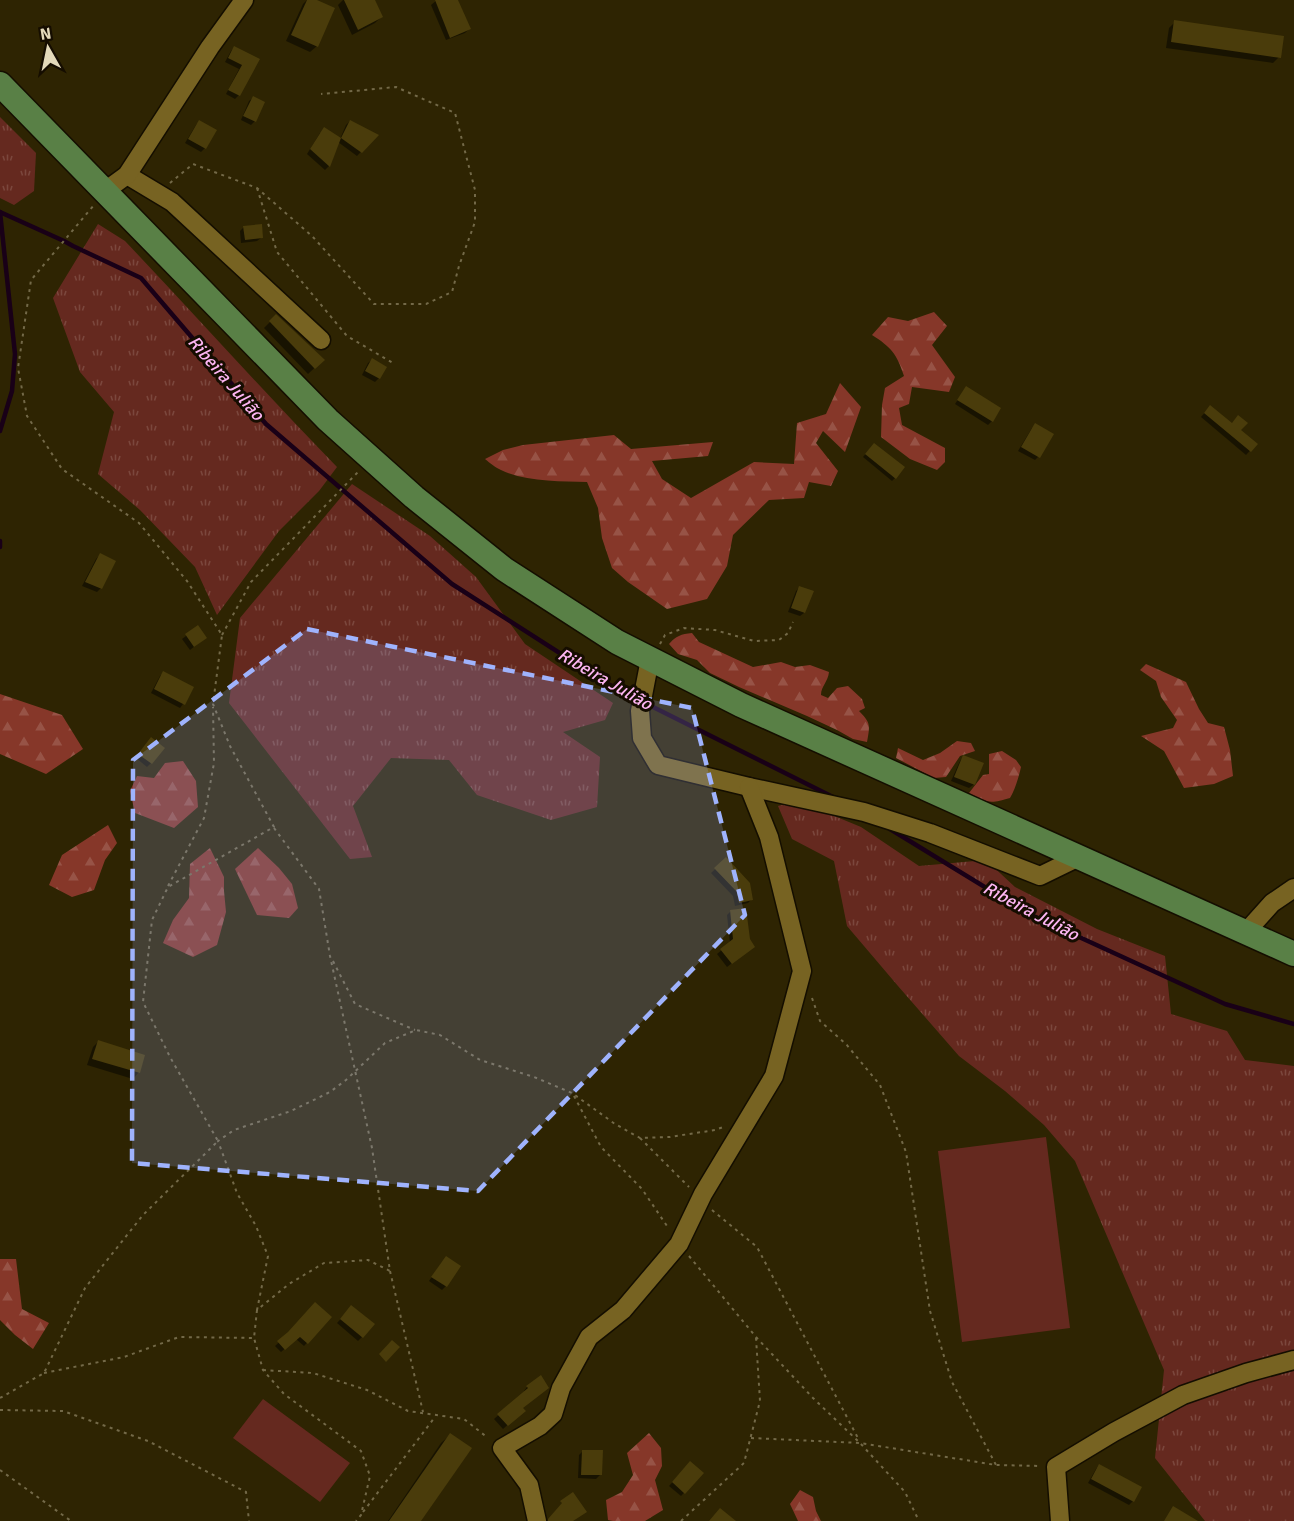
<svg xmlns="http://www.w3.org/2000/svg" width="1294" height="1521" font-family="Signika,sans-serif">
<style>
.grass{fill:url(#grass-tufts)}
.forest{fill:url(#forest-firs)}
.green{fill:#65291f}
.shadow{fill:#0007}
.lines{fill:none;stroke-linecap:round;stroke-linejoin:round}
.stream{stroke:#190017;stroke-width:4.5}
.building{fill:#4a3c0b}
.minor-casing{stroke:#140e00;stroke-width:21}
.major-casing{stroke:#140e00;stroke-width:27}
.path{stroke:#736948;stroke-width:2;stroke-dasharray:3 4.5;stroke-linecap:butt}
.minor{stroke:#776322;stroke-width:18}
.major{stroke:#598046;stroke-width:24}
.marked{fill:#9fb3fd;fill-opacity:0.2;stroke:#9fb3fd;stroke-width:4.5;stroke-dasharray:12 8;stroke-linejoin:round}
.labels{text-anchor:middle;stroke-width:6;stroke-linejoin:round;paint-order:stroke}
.water-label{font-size:18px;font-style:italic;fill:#fdb5f2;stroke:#150d00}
</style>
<defs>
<pattern id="grass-tufts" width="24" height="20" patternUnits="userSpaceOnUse" patternTransform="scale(1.5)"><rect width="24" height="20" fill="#65291f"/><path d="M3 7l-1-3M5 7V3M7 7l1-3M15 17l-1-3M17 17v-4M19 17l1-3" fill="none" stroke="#7b473d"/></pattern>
<pattern id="forest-firs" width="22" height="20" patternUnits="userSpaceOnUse" patternTransform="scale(1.5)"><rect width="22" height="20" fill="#863729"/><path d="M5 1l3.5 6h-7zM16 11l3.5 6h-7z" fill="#975346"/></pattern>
</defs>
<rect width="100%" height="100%" fill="#2e2402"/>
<!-- grass -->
<g class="grass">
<path d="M 0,117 L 36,153 L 34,191 L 14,205 L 0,198 Z"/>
<path d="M 98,224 L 125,241 C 196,316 265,393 337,467 L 319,491 L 279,531 L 217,615 L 195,567 L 140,510 L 98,474 L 114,412 L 80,372 L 53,298 Z"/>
<path d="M 352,484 L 430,536 L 476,577 L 525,644 L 613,703 L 605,720 L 563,732 L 600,757 L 597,807 L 551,820 L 477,795 L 449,760 L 391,758 L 353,806 L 372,857 L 350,859 L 229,703 L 240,618 Z"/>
<path d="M 798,801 L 861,827 L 919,866 L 986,860 L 1015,887 L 1097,929 L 1165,956 L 1171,1014 L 1227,1031 L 1245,1060 L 1294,1066 L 1294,1521 L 1205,1521 L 1155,1458 L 1164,1370 L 1075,1161 L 1044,1125 L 1005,1091 L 959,1056 L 898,986 L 847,926 L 834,861 L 792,839 L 778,806 Z"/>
</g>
<!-- forest -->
<g class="forest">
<path d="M 934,312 L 947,326 L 932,345 L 955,377 L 949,392 L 912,387 L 909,404 L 899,408 L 902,425 L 945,448 L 945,462 L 937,470 L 910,459 L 881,437 L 882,405 L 885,388 L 904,376 C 897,354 891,347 872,335 L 888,317 L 908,321 Z"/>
<path d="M 840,383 L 861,407 L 845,452 L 823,431 L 816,443 L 838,471 L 831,486 L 809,482 L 804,498 L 769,500 L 733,535 L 727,566 L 707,599 L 667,609 L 628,582 L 612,568 L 602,538 L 598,508 L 587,482 C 561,481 526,482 501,470 C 496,468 490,463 485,459 L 503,450 L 523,445 L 614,435 L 631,449 L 713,442 L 708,456 L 652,461 L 662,479 L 691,498 L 754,462 L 794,464 L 797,423 L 826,414 Z"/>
<path d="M 692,633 L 699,642 L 753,667 L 781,662 L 795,667 L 810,665 L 829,672 C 828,682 821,686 821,695 L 828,698 L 837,688 L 848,686 L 862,699 L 865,708 L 859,711 C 871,723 870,725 867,742 L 853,739 L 837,730 L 807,716 L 739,687 L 710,673 L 697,660 L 678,654 L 669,644 C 676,636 681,634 692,633 Z"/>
<path d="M 1146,664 L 1186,682 L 1199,709 L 1208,723 L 1224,727 L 1230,750 L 1233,776 L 1214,784 L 1184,788 L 1164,751 L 1141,736 L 1173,728 L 1177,720 L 1161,697 L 1156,681 L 1140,670 Z"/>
<path d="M 0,694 L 62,715 L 83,749 L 46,774 L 0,754 Z"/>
<path d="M 957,741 L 971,743 L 975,751 L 960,756 L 946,777 L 934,778 L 896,758 L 898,748 L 923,760 L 940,753 Z"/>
<path d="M 1002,751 L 1016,760 L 1021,767 C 1019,776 1015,790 1010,798 C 990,804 987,803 969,793 L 983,775 L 989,774 L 989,754 Z"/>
<path d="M 183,761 L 196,781 L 198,807 L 174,828 L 135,813 L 130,791 L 137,776 L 154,778 L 165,763 Z"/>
<path d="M 108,825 L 117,843 L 105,860 L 94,890 L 72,897 L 49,885 L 62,855 Z"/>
<path d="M 210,848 L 224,877 L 224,891 L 226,912 L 217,945 L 193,957 L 163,943 L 173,920 L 189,898 L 190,864 Z"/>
<path d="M 258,848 L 279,868 L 292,884 L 298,908 L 289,918 L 257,915 L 235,869 Z"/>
<path d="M 0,1259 L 16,1259 L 22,1309 L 49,1323 L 33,1349 L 15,1335 L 0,1320 Z"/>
<path d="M 649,1433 L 661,1448 L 662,1466 L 655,1480 L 663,1510 L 645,1521 L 613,1521 L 608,1520 L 606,1500 L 622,1492 L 633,1475 L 627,1453 Z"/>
<path d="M 800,1490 L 813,1497 L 816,1511 L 821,1521 L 798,1521 L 790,1504 Z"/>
</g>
<!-- green -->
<g class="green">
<path d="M 1046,1137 L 1070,1328 L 962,1342 L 938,1151 Z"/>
<path d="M 263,1399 L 350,1463 L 320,1502 L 233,1438 Z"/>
</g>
<!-- shadow -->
<g class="shadow">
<path d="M 307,0 L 313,0 L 317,46 L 310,52 L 286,41 L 303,4 Z"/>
<path d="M 343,0 L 374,0 L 381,17 L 375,23 L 352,35 L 338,5 Z"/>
<path d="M 437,0 L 457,0 L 469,29 L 465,33 L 446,40 L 431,5 Z"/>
<path d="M 1175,22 L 1279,57 L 1273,63 L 1166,48 L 1169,28 Z"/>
<path d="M 235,47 L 258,60 L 239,95 L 235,99 L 226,94 L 239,69 L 225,62 L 231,51 Z"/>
<path d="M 253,98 L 255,121 L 251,125 L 241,120 L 249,101 Z"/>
<path d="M 350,121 L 377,135 L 357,156 L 338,142 L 329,166 L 325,170 L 307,154 L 320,133 L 340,139 L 346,125 Z"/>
<path d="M 199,122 L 205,148 L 201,152 L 185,143 L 196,125 Z"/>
<path d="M 244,227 L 261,238 L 257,241 L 241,243 L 240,231 Z"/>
<path d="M 276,316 L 323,360 L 308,374 L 264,328 Z"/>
<path d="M 372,360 L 379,378 L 375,382 L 362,375 L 368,363 Z"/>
<path d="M 963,392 L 992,421 L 988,425 L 955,404 Z"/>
<path d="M 1207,410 L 1256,444 L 1246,455 L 1201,417 Z"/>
<path d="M 1032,428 L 1038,457 L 1035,460 L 1018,451 Z"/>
<path d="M 871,448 L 895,478 L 892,481 L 863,457 Z"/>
<path d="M 100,555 L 101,588 L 97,592 L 82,586 L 96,559 Z"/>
<path d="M 800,587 L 804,613 L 800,616 L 788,612 L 796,591 Z"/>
<path d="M 198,627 L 205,638 L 190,650 L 182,639 Z"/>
<path d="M 164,673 L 192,687 L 183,704 L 180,708 L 151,693 L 160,676 Z"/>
<path d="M 147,743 L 151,763 L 147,767 L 136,758 Z"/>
<path d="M 963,757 L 982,764 L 973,785 L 969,788 L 951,781 L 960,761 Z"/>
<path d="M 726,859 L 752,899 L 748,903 L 735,906 L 733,896 L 711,873 Z"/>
<path d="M 731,911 L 749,950 L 727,967 L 717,954 L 730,943 L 727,915 Z"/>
<path d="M 99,1041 L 139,1072 L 133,1079 L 87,1065 L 93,1047 Z"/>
<path d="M 442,1262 L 446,1286 L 442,1290 L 429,1281 Z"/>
<path d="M 348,1311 L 362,1337 L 358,1341 L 337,1323 Z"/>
<path d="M 330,1317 L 304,1346 L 296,1339 L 281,1352 L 275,1346 L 287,1335 Z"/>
<path d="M 540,1377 L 522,1408 L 520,1414 L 503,1429 L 494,1419 L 525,1392 L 524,1391 L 527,1387 Z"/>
<path d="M 450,1435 L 420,1521 L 388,1521 L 441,1443 Z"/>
<path d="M 583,1451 L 600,1475 L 596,1479 L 578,1478 L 579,1455 Z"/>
<path d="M 690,1463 L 701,1474 L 681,1496 L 669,1486 Z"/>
<path d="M 1099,1465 L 1133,1501 L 1129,1505 L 1088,1483 L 1096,1469 Z"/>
</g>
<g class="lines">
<!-- stream -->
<g class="stream">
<path d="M 0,212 L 64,241 L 73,246 L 141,278 L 266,424 L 452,584 L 608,684 L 637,699"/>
<path d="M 0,431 L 12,391 L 15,354 L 0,212"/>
<path d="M 0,541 L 0,547"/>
<path d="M 645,703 L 833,797"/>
<path d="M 890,829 L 1029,914 L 1225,1004 L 1294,1024"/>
</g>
</g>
<!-- building -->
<g class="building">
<path d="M 307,0 L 317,0 L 335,8 L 318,47 L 291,35 Z"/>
<path d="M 344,0 L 375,0 L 383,17 L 358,30 Z"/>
<path d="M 435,0 L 458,0 L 471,29 L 450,38 Z"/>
<path d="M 1174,20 L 1284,36 L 1281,58 L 1171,42 Z"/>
<path d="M 234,46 L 260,59 L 240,96 L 228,90 L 242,65 L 228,58 Z"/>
<path d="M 253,96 L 265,102 L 256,122 L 243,116 Z"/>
<path d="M 199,120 L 217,130 L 206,149 L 188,139 Z"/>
<path d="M 350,120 L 379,135 L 362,153 L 341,138 Z"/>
<path d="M 324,127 L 341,138 L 330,167 L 310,149 Z"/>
<path d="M 262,224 L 263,238 L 245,240 L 243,226 Z"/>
<path d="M 276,314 L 325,360 L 315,369 L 269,321 Z"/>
<path d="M 372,358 L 387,367 L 380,379 L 365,371 Z"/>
<path d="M 966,386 L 1001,408 L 993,422 L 957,400 Z"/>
<path d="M 1210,405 L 1232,423 L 1238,415 L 1248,423 L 1241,430 L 1258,444 L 1251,452 L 1204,413 Z"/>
<path d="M 1035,423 L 1054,434 L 1040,458 L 1021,447 Z"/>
<path d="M 874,443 L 905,467 L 896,479 L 865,454 Z"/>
<path d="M 100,553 L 116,561 L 102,589 L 85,582 Z"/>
<path d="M 799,586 L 814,591 L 805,613 L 791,608 Z"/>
<path d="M 198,625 L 207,638 L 194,647 L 185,634 Z"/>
<path d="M 163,671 L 194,687 L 185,705 L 154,689 Z"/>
<path d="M 151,737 L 165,748 L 152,764 L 138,754 Z"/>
<path d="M 963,755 L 984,763 L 975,785 L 954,777 Z"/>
<path d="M 726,857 L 750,883 L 753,900 L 739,903 L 737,892 L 714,868 Z"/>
<path d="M 746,908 L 750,939 L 755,947 L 732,964 L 720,949 L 733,939 L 730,910 Z"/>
<path d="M 98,1040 L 145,1055 L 140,1073 L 92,1059 Z"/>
<path d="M 446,1256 L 461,1266 L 447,1287 L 431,1277 Z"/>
<path d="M 315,1302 L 332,1317 L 308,1344 L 300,1337 L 285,1350 L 277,1341 L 288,1332 Z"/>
<path d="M 351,1305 L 375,1324 L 363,1338 L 340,1319 Z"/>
<path d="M 392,1340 L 400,1347 L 386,1362 L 379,1354 Z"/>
<path d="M 541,1375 L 549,1388 L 523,1408 L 526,1411 L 508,1426 L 497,1414 L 528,1388 L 526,1386 Z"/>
<path d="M 450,1433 L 472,1448 L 421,1521 L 389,1521 Z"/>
<path d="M 582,1450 L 603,1450 L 602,1475 L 581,1475 Z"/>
<path d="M 690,1461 L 704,1473 L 685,1494 L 672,1482 Z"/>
<path d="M 1099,1464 L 1142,1487 L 1134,1502 L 1091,1479 Z"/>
<path d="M 573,1492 L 587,1512 L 573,1521 L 548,1521 L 548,1519 L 562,1503 L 560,1501 Z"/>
<path d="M 1173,1506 L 1198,1521 L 1164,1521 Z"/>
<path d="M 720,1508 L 736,1521 L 709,1521 Z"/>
</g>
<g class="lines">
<!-- minor casing -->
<g class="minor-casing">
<g id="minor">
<path d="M 127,175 L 172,202 L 321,340"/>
<path d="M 105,191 L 127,175 L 210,47 L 244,0"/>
<path d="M 650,659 L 640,711 L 642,738 L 658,765 L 749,787 L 864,812 L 930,833 L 1040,876 L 1079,857"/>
<path d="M 1246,932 L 1272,903 L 1294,888"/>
<path d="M 537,1521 L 529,1485 L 502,1448 L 540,1426 L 553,1414 L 561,1388 L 589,1337 L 623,1310 L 679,1244 L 703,1194 L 774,1076 L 802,971 L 769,837 L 749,787"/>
<path d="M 1060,1521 L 1056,1467 L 1114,1432 L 1183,1395 L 1246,1373 L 1294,1360"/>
</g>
</g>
<!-- major casing -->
<g class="major-casing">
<path id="major" d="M 0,84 L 328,420 L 414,497 L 504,569 L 617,642 L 741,705 L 1294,954"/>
</g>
<!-- path -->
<g class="path">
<path d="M 170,183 L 193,164 L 257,188 L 312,236 L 374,304 L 426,304 L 452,292 L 459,266 L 475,222 L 475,190 L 455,113 L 396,87 L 321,94"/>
<path d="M 257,188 L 277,252 L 347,336 L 393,363"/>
<path d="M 222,635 L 251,582 L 358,472"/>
<path d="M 660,644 L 665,635 L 684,628 L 715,630 L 754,641 L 779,640 L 788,633 L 793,622"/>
<path d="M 274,828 L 319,889 L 330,956 L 372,1148 L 390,1271 L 368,1260 L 324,1263 L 289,1284 L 257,1310 L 268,1256 L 256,1226 L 237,1193 L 218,1141 L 234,1130 L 291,1111 L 330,1092 L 346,1080 L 385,1043 L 416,1030 L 440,1035 L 480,1060 L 534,1077 L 572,1093 L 615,1124 L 640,1138 L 670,1137 L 715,1130 L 726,1126"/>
<path d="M 168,886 L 204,818 L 214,763 L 213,707"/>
<path d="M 333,961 L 355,1004 L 415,1030"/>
<path d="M 812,998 L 820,1021 L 846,1044 L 880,1085 L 906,1152 L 930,1311 L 952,1382 L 996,1465"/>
<path d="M 574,1096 L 601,1147 L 642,1189 L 669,1229"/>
<path d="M 640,1138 L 689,1187"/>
<path d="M 712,1210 L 757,1247 L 859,1440"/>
<path d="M 689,1256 L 756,1337 L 813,1398 L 860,1443 L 905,1492 L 919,1521"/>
<path d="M 390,1271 L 423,1412"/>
<path d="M 257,1310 L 254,1338 L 263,1370 L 284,1394 L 361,1451 L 370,1476 L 361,1515 L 356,1521"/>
<path d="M 263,1370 L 313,1373 L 367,1390 L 408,1411 L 464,1419 L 488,1438"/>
<path d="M 44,1373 L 124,1357 L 179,1337 L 254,1338"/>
<path d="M 0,1398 L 44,1373 L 85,1288 L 143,1215 L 218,1141 L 170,1057 L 143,1002 L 152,920 L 168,887 L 274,827 L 230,746 L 213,704 L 222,635 L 187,581 L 139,523 L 62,469 L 27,416 L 18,368 L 31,280 L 94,205"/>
<path d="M 0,1410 L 63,1411 L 148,1441 L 246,1492 L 249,1521"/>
<path d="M 751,1438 L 860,1443 L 996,1465 L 1040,1466"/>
<path d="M 0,1470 L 71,1521"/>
<path d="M 363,1512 L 435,1417"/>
<path d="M 681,1521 L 744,1463 L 760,1401 L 756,1338"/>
</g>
<!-- minor -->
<use href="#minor" class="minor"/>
<!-- major -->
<use href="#major" class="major"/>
</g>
<!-- marked area -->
<path class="marked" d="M 307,629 L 692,708 L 745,915 L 478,1191 L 132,1163 L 133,760 Z"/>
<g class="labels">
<!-- water labels -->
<g class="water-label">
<text transform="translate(226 378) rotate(49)" y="6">Ribeira Julião</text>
<text transform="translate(605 679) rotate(30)" y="6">Ribeira Julião</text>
<text transform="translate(1031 911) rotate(28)" y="6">Ribeira Julião</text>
</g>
</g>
<!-- north arrow -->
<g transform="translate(48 48) rotate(351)" stroke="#150d00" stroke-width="4.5" paint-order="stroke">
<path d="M0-4.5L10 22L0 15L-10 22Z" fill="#e3d9ba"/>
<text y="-9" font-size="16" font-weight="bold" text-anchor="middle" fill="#e3d9ba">N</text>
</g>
</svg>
